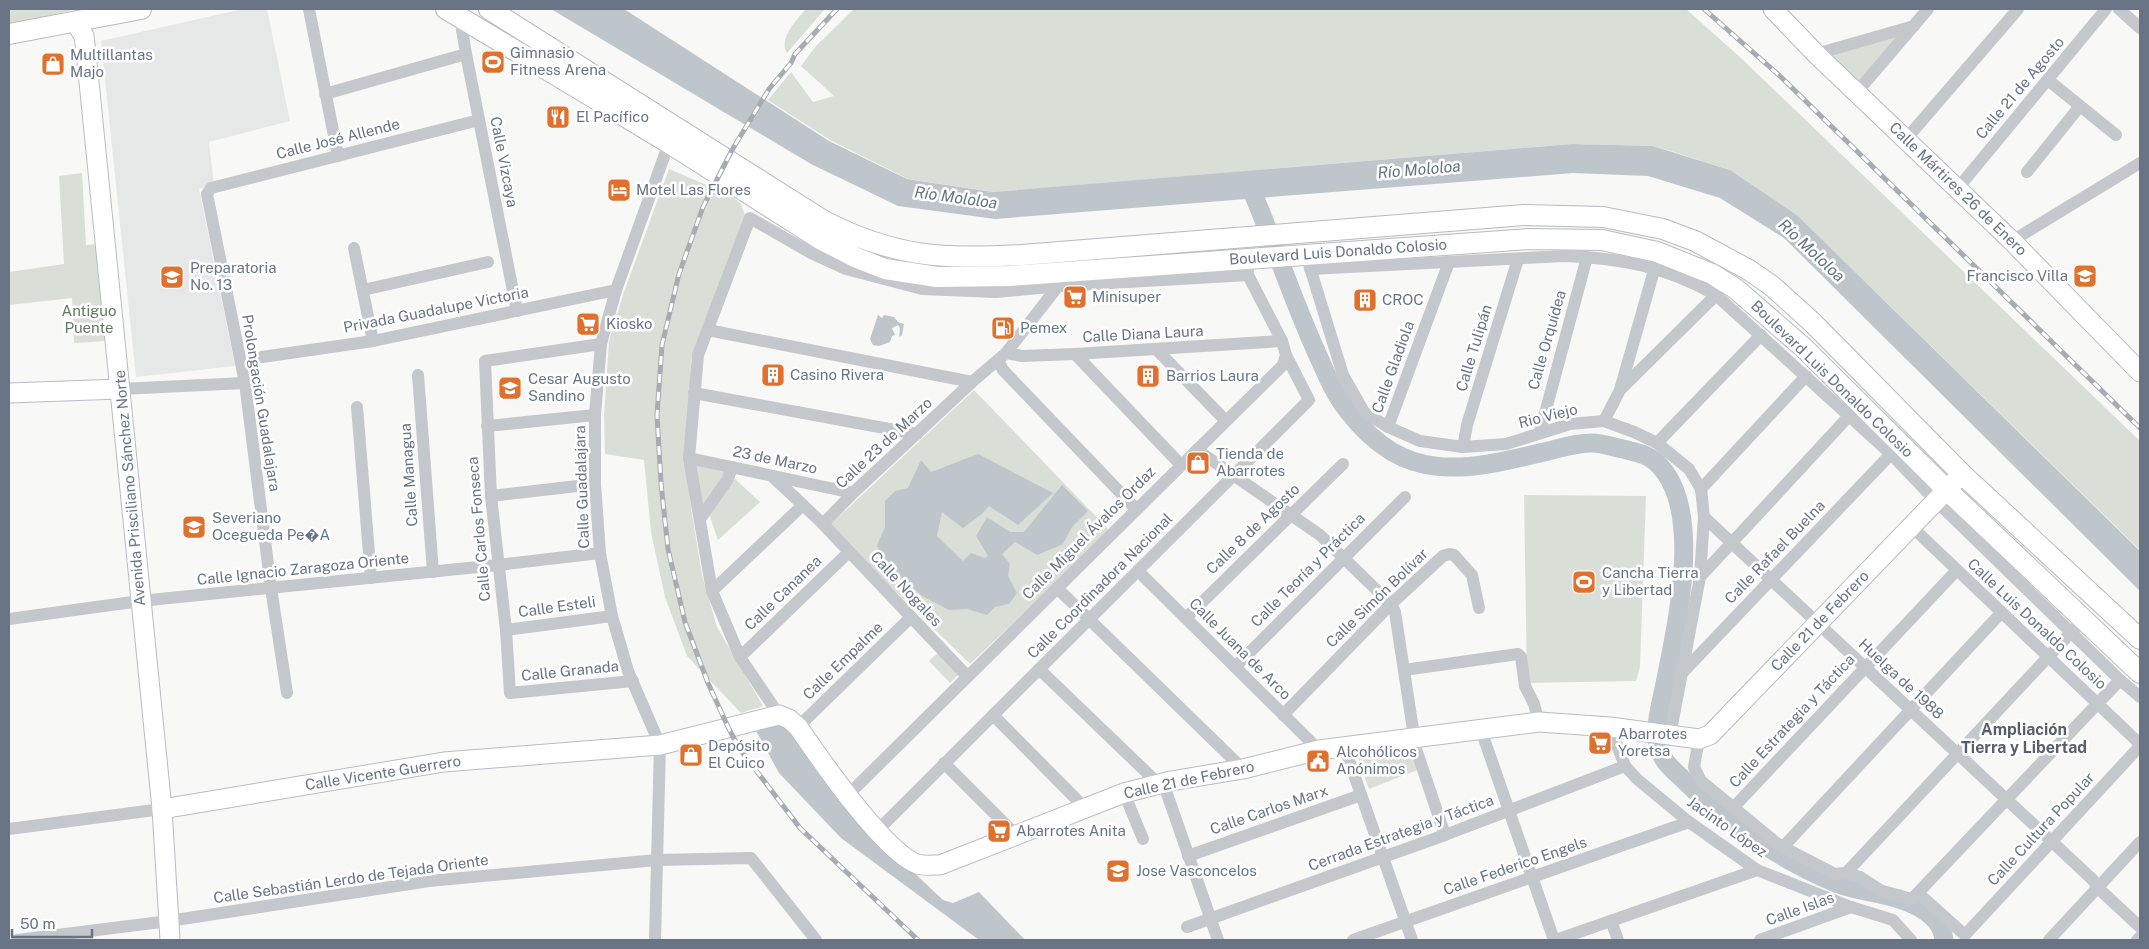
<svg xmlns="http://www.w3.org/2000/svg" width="2149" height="949" font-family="'Public Sans',sans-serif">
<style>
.built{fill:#e6e7e7}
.green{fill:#d9dfd7}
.water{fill:#bec6cc}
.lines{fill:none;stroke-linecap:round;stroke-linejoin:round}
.river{stroke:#bec6cc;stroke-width:19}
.secondary-casing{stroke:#b8bcc2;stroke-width:21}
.primary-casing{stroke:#b7babf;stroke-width:22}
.street{stroke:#c4c7cb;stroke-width:12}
.secondary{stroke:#fff;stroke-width:19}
.primary{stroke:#fff;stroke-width:20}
.rail-casing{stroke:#a7abb2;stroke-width:5}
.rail{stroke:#fff;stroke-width:3;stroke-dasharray:9;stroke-linecap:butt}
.labels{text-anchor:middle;stroke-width:5;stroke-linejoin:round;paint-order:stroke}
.poi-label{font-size:15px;fill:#687486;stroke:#fff;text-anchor:start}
.street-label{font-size:15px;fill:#687486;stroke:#fff}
.park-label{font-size:15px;fill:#647863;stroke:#fff}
.water-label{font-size:16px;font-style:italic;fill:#637582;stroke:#fff}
.neighbourhood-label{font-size:16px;font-weight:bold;fill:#565f6b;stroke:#fff}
</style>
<rect width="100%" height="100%" fill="#f8f8f6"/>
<!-- built -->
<path class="built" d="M 243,9 L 267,9 L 290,121 L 209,142 L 214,185 L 199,189 L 235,366 L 136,377 L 101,41 Z"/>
<!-- green -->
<g class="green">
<path d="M 9,9 L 70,9 L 70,11 L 9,24 Z"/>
<path d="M 806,9 L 825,9 L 787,53 C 778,39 797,19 806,9 Z"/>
<path d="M 854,9 L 1686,9 L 1742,59 L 2140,441 L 2140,550 L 1797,215 L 1730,170 L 1671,151 L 1653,146 L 1572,144 L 994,192 L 908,179 L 830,140 L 768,100 L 791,72 L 813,102 L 834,96 L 801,66 L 816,46 Z"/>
<path d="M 1914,26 L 1857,92 L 1816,54 Z"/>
<path d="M 669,169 L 730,195 L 741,204 L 747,221 L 691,359 L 687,467 L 691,508 L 702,575 L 717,627 L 763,706 L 741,713 L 687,656 L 665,597 L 651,532 L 644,460 L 605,454 L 604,416 L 609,341 L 624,292 Z"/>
<path d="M 82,173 L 86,245 L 99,244 L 107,341 L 74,343 L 72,298 L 9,305 L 9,272 L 64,264 L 59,176 Z"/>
<path d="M 974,390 L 1110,531 L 970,664 L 829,526 Z"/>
<path d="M 692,461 L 729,469 L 702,514 Z"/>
<path d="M 735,479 L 760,502 L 718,540 L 709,514 Z"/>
<path d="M 1524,495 L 1646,496 L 1640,667 L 1636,681 L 1527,683 Z"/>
<path d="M 940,651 L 961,672 L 950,683 L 929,661 Z"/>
<path d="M 1412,746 L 1420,769 L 1369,789 L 1356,753 Z"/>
</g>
<!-- water -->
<g class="water">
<path d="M 551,9 L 624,9 L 829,141 L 907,179 L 993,192 L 1572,144 L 1653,146 L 1730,170 L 1797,215 L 2140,551 L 2140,591 L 1784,238 L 1720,198 L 1648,176 L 1573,173 L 995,219 L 898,206 L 811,164 Z"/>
<path d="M 878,315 L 882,318 L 884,315 L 894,317 L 898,322 L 904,324 L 902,335 L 899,337 L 900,328 L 898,325 L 892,328 L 895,335 L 892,336 L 890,342 L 879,346 L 873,345 L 870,339 Z"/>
<path d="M 978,454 L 1053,493 L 1018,525 L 989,506 L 982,514 L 963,528 L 942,512 L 937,536 L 963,561 L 971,553 L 985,558 L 988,556 L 976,536 L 987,517 L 1010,532 L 1024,532 L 1062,485 L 1088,511 L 1072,527 L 1063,544 L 1037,555 L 1015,542 L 1002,554 L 1010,564 L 1008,576 L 1017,593 L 1009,604 L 995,607 L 987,615 L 967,609 L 949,610 L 922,596 L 883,560 L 877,545 L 885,527 L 885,501 L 895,491 L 908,488 L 921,460 L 931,472 Z"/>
<path d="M 771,723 L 789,728 L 886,846 L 943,900 L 953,903 L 979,892 L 1025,940 L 979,940 L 841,838 L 779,773 L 755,729 Z"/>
</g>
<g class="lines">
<!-- river -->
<path class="river" d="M 1249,184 C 1273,239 1291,296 1316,351 C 1325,371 1334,394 1348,411 C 1405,485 1464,471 1544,452 C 1561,448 1575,443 1592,443 C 1602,443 1613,447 1623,449 C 1635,452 1648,454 1657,463 C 1705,509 1676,626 1665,684 C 1660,708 1649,741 1666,762 C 1672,770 1681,777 1688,784 C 1732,827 1779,859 1836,883 C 1865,894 1898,893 1925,911 C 1937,920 1942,926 1944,940"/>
<!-- secondary casing -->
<g class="secondary-casing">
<g id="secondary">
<path d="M 1773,9 L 1816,54 L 2012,241 L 2140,372"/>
<path d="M 76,23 L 84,36 L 86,52 L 162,809 L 170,940"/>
<path d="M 9,393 L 120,389"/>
<path d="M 162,809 L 444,762 L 660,745 L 779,715 L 789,719 L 798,727 C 820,759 883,851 917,864 C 924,866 933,865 940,865 L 1124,793 L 1171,781 L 1243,769 L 1319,750 L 1539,722 L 1610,727 L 1699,739 L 1710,735 L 1958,478"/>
</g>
</g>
<!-- primary casing -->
<g class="primary-casing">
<g id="primary">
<path d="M 446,9 L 669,143 L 820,239 L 857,258 L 885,269 L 937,277 L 1010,276 L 1529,239 L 1602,240 L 1657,252 L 1712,274 L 1736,289 L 1804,348 L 1947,490 L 2140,673"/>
<path d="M 489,9 L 824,221 C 896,258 943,259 1022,255 L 1524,215 L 1603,217 L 1663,229 L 1695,241 L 1749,270 L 1772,286 L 1813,323 L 1962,474 L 2140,639"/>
<path d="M 9,34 L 141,9"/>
</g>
</g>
<!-- street -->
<g class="street">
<path d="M 309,9 L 338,156"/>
<path d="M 2119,9 L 2140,28"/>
<path d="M 467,21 L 462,30 L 466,54 L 517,311"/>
<path d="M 1816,54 L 1914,26"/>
<path d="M 2048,80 L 2116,135"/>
<path d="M 1857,92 L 1928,9"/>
<path d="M 325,94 L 466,54"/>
<path d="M 1907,138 L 2018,9"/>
<path d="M 2027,172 L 2080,106"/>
<path d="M 1958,188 L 2106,9"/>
<path d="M 2012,241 L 2140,163"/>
<path d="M 354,248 L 373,341"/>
<path d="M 1308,261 L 1343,375 L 1364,412 L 1388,427 L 1420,441 L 1463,447 L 1506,444 L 1570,424 L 1604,421 L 1634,432 L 1657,443 L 1689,469 L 1701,489 L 1704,517 L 1700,577 L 1670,736"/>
<path d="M 1310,269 L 1565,256 C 1621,258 1666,267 1716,295 L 1891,454 L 1936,501 L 2120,680 L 2140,697"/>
<path d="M 363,290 L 488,262"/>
<path d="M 708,330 L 972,382"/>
<path d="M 601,344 L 485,361 L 491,496 L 506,630 L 510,693 L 633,681"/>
<path d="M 1157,350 L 1226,421"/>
<path d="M 1006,353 L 1022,356 L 1075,354 L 1282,341"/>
<path d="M 1075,354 L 1181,465"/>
<path d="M 262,357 L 373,341 L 616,290"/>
<path d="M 998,360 L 1003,370 L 1136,509"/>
<path d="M 418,375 L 433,572"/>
<path d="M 1622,388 L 1716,295"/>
<path d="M 120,389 L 245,383"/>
<path d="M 694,393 L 917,434"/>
<path d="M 357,407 L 371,578"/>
<path d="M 1604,421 L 1620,390 L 1655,267"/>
<path d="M 487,426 L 595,415"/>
<path d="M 1388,427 L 1449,262"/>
<path d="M 1540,432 L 1587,257"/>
<path d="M 1657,443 L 1761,335"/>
<path d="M 1463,447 L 1467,425 L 1518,259"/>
<path d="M 1197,450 L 1320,535 L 1391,604 L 1395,612 L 1416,749 L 1445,835"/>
<path d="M 689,458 L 853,493"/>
<path d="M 774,478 L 803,505"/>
<path d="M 1701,489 L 1806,376"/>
<path d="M 491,496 L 595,484"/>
<path d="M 1704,517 L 2093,880 L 2098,888 L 2140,927"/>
<path d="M 700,519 L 728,479 L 732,467"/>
<path d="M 823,524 L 967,676"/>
<path d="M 1912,527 L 2140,744"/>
<path d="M 1138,571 L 1319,750"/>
<path d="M 1700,577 L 1849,416"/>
<path d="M 1057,588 L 1243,769"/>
<path d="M 712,591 L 803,505 L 823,524 L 853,493 L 972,382 L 1006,353 L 1062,281"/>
<path d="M 1186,618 L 1343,464"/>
<path d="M 9,619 L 140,601 L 498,565 L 600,553"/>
<path d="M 506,630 L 612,616"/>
<path d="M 740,657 L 849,552"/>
<path d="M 1235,667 L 1405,497"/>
<path d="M 1039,669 L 1166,791 L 1218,940"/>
<path d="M 1404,670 L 1518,654 L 1521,657 L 1525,686 L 1534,704 L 1539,722"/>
<path d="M 1682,673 L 1891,454"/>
<path d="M 287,693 L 271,588 L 245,383 L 207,194 L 211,188 L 479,120"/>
<path d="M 779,715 L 740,657 L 712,591 L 689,458 L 698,355 L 750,218 L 811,253 L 846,269 L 922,289 L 996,292 L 1060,286 L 1248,275"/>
<path d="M 993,715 L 1086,809"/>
<path d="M 1283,715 L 1391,604 L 1443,556 L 1449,554 L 1454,555 L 1472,575 L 1479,608"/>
<path d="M 798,727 L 910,618"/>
<path d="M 1610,727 L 1625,766 L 1637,779 L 1689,822 L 1757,870 L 1851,907 L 1893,920 L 1911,940"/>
<path d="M 1481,730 L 1554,940"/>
<path d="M 1699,739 L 1694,767 L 1701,781 L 1779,845 L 1835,874 L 1846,873 L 1860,877 L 1885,893 L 1912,899 L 2120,680"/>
<path d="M 1344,746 L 1412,940"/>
<path d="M 944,763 L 1017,836"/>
<path d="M 1124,793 L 1143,839"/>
<path d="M 848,795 L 1283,365 L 1286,355 L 1282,341 L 1248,275 L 1248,268"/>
<path d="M 1733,808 L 1957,570"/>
<path d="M 9,829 L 162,809"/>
<path d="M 877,831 L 1309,400 L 1286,355"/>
<path d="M 1783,847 L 2001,613"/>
<path d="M 1188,856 L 1361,795"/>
<path d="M 1846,873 L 2077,626"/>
<path d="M 1918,893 L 1965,935 L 2140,746"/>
<path d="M 1611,921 L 1618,940"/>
<path d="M 1187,927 L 1445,835 L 1625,766"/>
<path d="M 17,940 L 169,921 L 429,881 L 657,860 L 751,858 L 816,940"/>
<path d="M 655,940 L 660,745 L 628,671 L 612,616 L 600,553 L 595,484 L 595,415 L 601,344 L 616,290 L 669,143 L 673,139"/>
<path d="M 1353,940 L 1689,822"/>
<path d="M 1556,940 L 1757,870"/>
<path d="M 1760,940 L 1851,907"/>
<path d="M 2049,940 L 2140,842"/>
<path d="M 2137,940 L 2140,937"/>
</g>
<!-- secondary -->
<use href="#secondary" class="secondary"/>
<!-- primary -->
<use href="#primary" class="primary"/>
<!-- rail casing -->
<g class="rail-casing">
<g id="rail">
<path d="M 837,9 L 795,54 L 791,63 L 769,89 L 732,150 L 703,207 L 679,274 L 662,345 L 657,415 L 661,483 L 668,549 L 685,622 L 708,683 L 728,727 L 739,748 L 800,828 L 918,940"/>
<path d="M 1704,9 L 1781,77 L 2140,428"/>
</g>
</g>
<!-- rail -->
<use href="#rail" class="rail"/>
</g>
<!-- icons -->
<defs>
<g id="stadium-square" transform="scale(1.25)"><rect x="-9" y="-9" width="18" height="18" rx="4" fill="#e0702e" stroke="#fff"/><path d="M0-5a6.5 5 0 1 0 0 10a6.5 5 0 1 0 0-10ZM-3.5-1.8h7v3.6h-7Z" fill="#fff"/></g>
<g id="shop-square" transform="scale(1.25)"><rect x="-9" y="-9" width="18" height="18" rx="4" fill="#e0702e" stroke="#fff"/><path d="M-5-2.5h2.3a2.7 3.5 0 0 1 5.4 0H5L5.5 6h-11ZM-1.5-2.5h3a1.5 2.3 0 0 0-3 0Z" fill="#fff"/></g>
<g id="restaurant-square" transform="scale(1.25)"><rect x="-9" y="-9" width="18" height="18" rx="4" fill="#e0702e" stroke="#fff"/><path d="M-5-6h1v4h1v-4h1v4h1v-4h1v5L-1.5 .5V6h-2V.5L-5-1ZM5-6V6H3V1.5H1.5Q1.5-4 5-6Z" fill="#fff"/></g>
<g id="hotel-square" transform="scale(1.25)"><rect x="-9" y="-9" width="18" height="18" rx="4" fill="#e0702e" stroke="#fff"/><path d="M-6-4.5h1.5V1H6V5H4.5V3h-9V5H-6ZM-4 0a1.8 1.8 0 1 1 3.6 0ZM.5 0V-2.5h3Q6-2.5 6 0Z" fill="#fff"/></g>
<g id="school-square" transform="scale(1.25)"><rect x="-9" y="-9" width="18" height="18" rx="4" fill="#e0702e" stroke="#fff"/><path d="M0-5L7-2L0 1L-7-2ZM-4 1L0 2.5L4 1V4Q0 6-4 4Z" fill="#fff"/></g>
<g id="supermarket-square" transform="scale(1.25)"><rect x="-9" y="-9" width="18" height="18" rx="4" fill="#e0702e" stroke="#fff"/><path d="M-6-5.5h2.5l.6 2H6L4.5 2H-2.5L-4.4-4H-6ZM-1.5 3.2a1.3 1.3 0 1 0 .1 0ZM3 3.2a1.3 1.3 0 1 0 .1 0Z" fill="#fff"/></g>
<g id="building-square" transform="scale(1.25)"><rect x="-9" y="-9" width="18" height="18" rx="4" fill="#e0702e" stroke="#fff"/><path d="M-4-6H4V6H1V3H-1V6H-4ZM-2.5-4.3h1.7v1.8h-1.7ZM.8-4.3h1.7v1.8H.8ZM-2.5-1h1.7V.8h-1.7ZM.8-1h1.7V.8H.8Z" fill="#fff"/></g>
<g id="fuel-square" transform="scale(1.25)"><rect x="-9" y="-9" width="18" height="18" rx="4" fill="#e0702e" stroke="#fff"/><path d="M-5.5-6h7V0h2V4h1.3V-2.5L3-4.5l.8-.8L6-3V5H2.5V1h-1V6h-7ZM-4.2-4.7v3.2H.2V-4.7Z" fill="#fff"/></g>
<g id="civic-square" transform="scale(1.25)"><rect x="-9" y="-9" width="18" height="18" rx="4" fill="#e0702e" stroke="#fff"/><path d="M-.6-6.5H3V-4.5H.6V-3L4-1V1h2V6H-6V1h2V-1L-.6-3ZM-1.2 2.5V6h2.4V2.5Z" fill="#fff"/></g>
</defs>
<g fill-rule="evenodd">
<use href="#stadium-square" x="493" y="62"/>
<use href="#shop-square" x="53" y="64"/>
<use href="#restaurant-square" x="558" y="117"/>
<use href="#hotel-square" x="619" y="190"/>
<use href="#school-square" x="2085" y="276"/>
<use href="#school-square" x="172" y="277"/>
<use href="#supermarket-square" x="1075" y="297"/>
<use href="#building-square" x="1365" y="300"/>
<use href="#supermarket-square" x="588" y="324"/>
<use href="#fuel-square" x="1003" y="328"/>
<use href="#building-square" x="773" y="375"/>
<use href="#building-square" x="1148" y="376"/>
<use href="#school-square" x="510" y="388"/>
<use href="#shop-square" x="1198" y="463"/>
<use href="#school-square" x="194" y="527"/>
<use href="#stadium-square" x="1584" y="582"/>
<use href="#supermarket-square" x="1600" y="743"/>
<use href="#shop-square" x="691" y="755"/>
<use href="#civic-square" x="1318" y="761"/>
<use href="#supermarket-square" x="999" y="831"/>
<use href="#school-square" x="1118" y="871"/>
</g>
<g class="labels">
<!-- poi labels -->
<g class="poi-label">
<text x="510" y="58">Gimnasio<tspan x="510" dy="17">Fitness Arena</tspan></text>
<text x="70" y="60">Multillantas<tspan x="70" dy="17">Majo</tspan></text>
<text x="576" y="122">El Pacífico</text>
<text x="636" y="195">Motel Las Flores</text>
<text x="190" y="273">Preparatoria<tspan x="190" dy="17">No. 13</tspan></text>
<text x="2068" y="281" text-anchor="end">Francisco Villa</text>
<text x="1092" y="302">Minisuper</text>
<text x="1382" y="305">CROC</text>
<text x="606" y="329">Kiosko</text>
<text x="1020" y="333">Pemex</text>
<text x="790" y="380">Casino Rivera</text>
<text x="1166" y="381">Barrios Laura</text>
<text x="528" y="384">Cesar Augusto<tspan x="528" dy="17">Sandino</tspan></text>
<text x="1216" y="459">Tienda de<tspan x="1216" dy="17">Abarrotes</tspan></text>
<text x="212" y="523">Severiano<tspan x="212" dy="17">Ocegueda Pe�A</tspan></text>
<text x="1602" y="578">Cancha Tierra<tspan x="1602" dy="17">y Libertad</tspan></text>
<text x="1618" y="739">Abarrotes<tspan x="1618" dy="17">Yoretsa</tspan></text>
<text x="708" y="751">Depósito<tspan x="708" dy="17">El Cuico</tspan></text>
<text x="1336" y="757">Alcohólicos<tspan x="1336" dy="17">Anónimos</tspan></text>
<text x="1016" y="836">Abarrotes Anita</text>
<text x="1136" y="876">Jose Vasconcelos</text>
</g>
<!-- street labels -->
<g class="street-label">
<text transform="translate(2020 88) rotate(-50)" y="5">Calle 21 de Agosto</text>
<text transform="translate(338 139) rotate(-14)" y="5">Calle José Allende</text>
<text transform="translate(504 162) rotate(79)" y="5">Calle Vizcaya</text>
<text transform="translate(1958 189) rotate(44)" y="5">Calle Mártires 26 de Enero</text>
<text transform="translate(1338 252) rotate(-4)" y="5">Boulevard Luis Donaldo Colosio</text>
<text transform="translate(436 310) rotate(-11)" y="5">Privada Guadalupe Victoria</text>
<text transform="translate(1143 334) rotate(-3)" y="5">Calle Diana Laura</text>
<text transform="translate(1547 340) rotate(-74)" y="5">Calle Orquídea</text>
<text transform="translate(1474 348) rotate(-73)" y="5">Calle Tulipán</text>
<text transform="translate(1393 367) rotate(-70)" y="5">Calle Gladiola</text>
<text transform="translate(1832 379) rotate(44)" y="5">Boulevard Luis Donaldo Colosio</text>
<text transform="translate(261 403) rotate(81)" y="5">Prolongación Guadalajara</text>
<text transform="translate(1548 416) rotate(-14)" y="5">Rio Viejo</text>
<text transform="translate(884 443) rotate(-43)" y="5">Calle 23 de Marzo</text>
<text transform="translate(775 460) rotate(12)" y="5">23 de Marzo</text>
<text transform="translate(409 475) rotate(-94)" y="5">Calle Managua</text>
<text transform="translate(582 487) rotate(-92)" y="5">Calle Guadalajara</text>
<text transform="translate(130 488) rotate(-95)" y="5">Avenida Prisciliano Sánchez Norte</text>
<text transform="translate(479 529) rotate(-95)" y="5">Calle Carlos Fonseca</text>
<text transform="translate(1253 529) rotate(-44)" y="5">Calle 8 de Agosto</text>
<text transform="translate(1089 533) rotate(-45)" y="5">Calle Miguel Ávalos Ordaz</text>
<text transform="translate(1775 552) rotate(-46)" y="5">Calle Rafael Buelna</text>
<text transform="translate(303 569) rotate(-6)" y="5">Calle Ignacio Zaragoza Oriente</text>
<text transform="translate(1308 570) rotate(-45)" y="5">Calle Teoría y Práctica</text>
<text transform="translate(1100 586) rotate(-45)" y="5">Calle Coordinadora Nacional</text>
<text transform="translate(906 589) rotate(47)" y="5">Calle Nogales</text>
<text transform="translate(783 593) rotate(-44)" y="5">Calle Cananea</text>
<text transform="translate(1377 598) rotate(-44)" y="5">Calle Simón Bolívar</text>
<text transform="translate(557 607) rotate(-8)" y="5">Calle Esteli</text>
<text transform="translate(1820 621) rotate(-46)" y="5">Calle 21 de Febrero</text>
<text transform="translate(2037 624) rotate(43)" y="5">Calle Luis Donaldo Colosio</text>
<text transform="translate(1240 649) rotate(45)" y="5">Calle Juana de Arco</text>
<text transform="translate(843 661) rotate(-44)" y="5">Calle Empalme</text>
<text transform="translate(570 671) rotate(-6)" y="5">Calle Granada</text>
<text transform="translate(1901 679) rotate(43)" y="5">Huelga de 1988</text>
<text transform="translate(1792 721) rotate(-47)" y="5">Calle Estrategia y Táctica</text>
<text transform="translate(383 773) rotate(-9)" y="5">Calle Vicente Guerrero</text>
<text transform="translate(1189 780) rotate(-12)" y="5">Calle 21 de Febrero</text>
<text transform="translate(1269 810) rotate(-19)" y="5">Calle Carlos Marx</text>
<text transform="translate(1727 827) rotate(35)" y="5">Jacinto López</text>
<text transform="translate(2041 829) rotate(-47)" y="5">Calle Cultura Popular</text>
<text transform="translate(1401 833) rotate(-20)" y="5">Cerrada Estrategia y Táctica</text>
<text transform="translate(1515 866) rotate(-19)" y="5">Calle Federico Engels</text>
<text transform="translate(351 879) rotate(-8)" y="5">Calle Sebastián Lerdo de Tejada Oriente</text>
<text transform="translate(1800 909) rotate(-20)" y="5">Calle Islas</text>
</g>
<!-- park labels -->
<g class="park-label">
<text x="89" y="316">Antiguo<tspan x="89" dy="17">Puente</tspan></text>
</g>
<!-- water labels -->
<g class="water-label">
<text transform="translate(1419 169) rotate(-5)" y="6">Río Mololoa</text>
<text transform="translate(956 197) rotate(8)" y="6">Río Mololoa</text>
<text transform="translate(1812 250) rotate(43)" y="6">Río Mololoa</text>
</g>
<!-- neighbourhood labels -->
<g class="neighbourhood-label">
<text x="2024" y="735">Ampliación<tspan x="2024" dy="18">Tierra y Libertad</tspan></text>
</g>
</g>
<!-- border -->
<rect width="2149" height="949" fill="none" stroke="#687486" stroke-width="20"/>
<!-- scale -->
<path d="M12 929v8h80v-8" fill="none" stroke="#687486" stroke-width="2.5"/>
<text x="20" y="929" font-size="15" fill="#687486" stroke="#ffffff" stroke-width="4" paint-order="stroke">50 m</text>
</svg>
